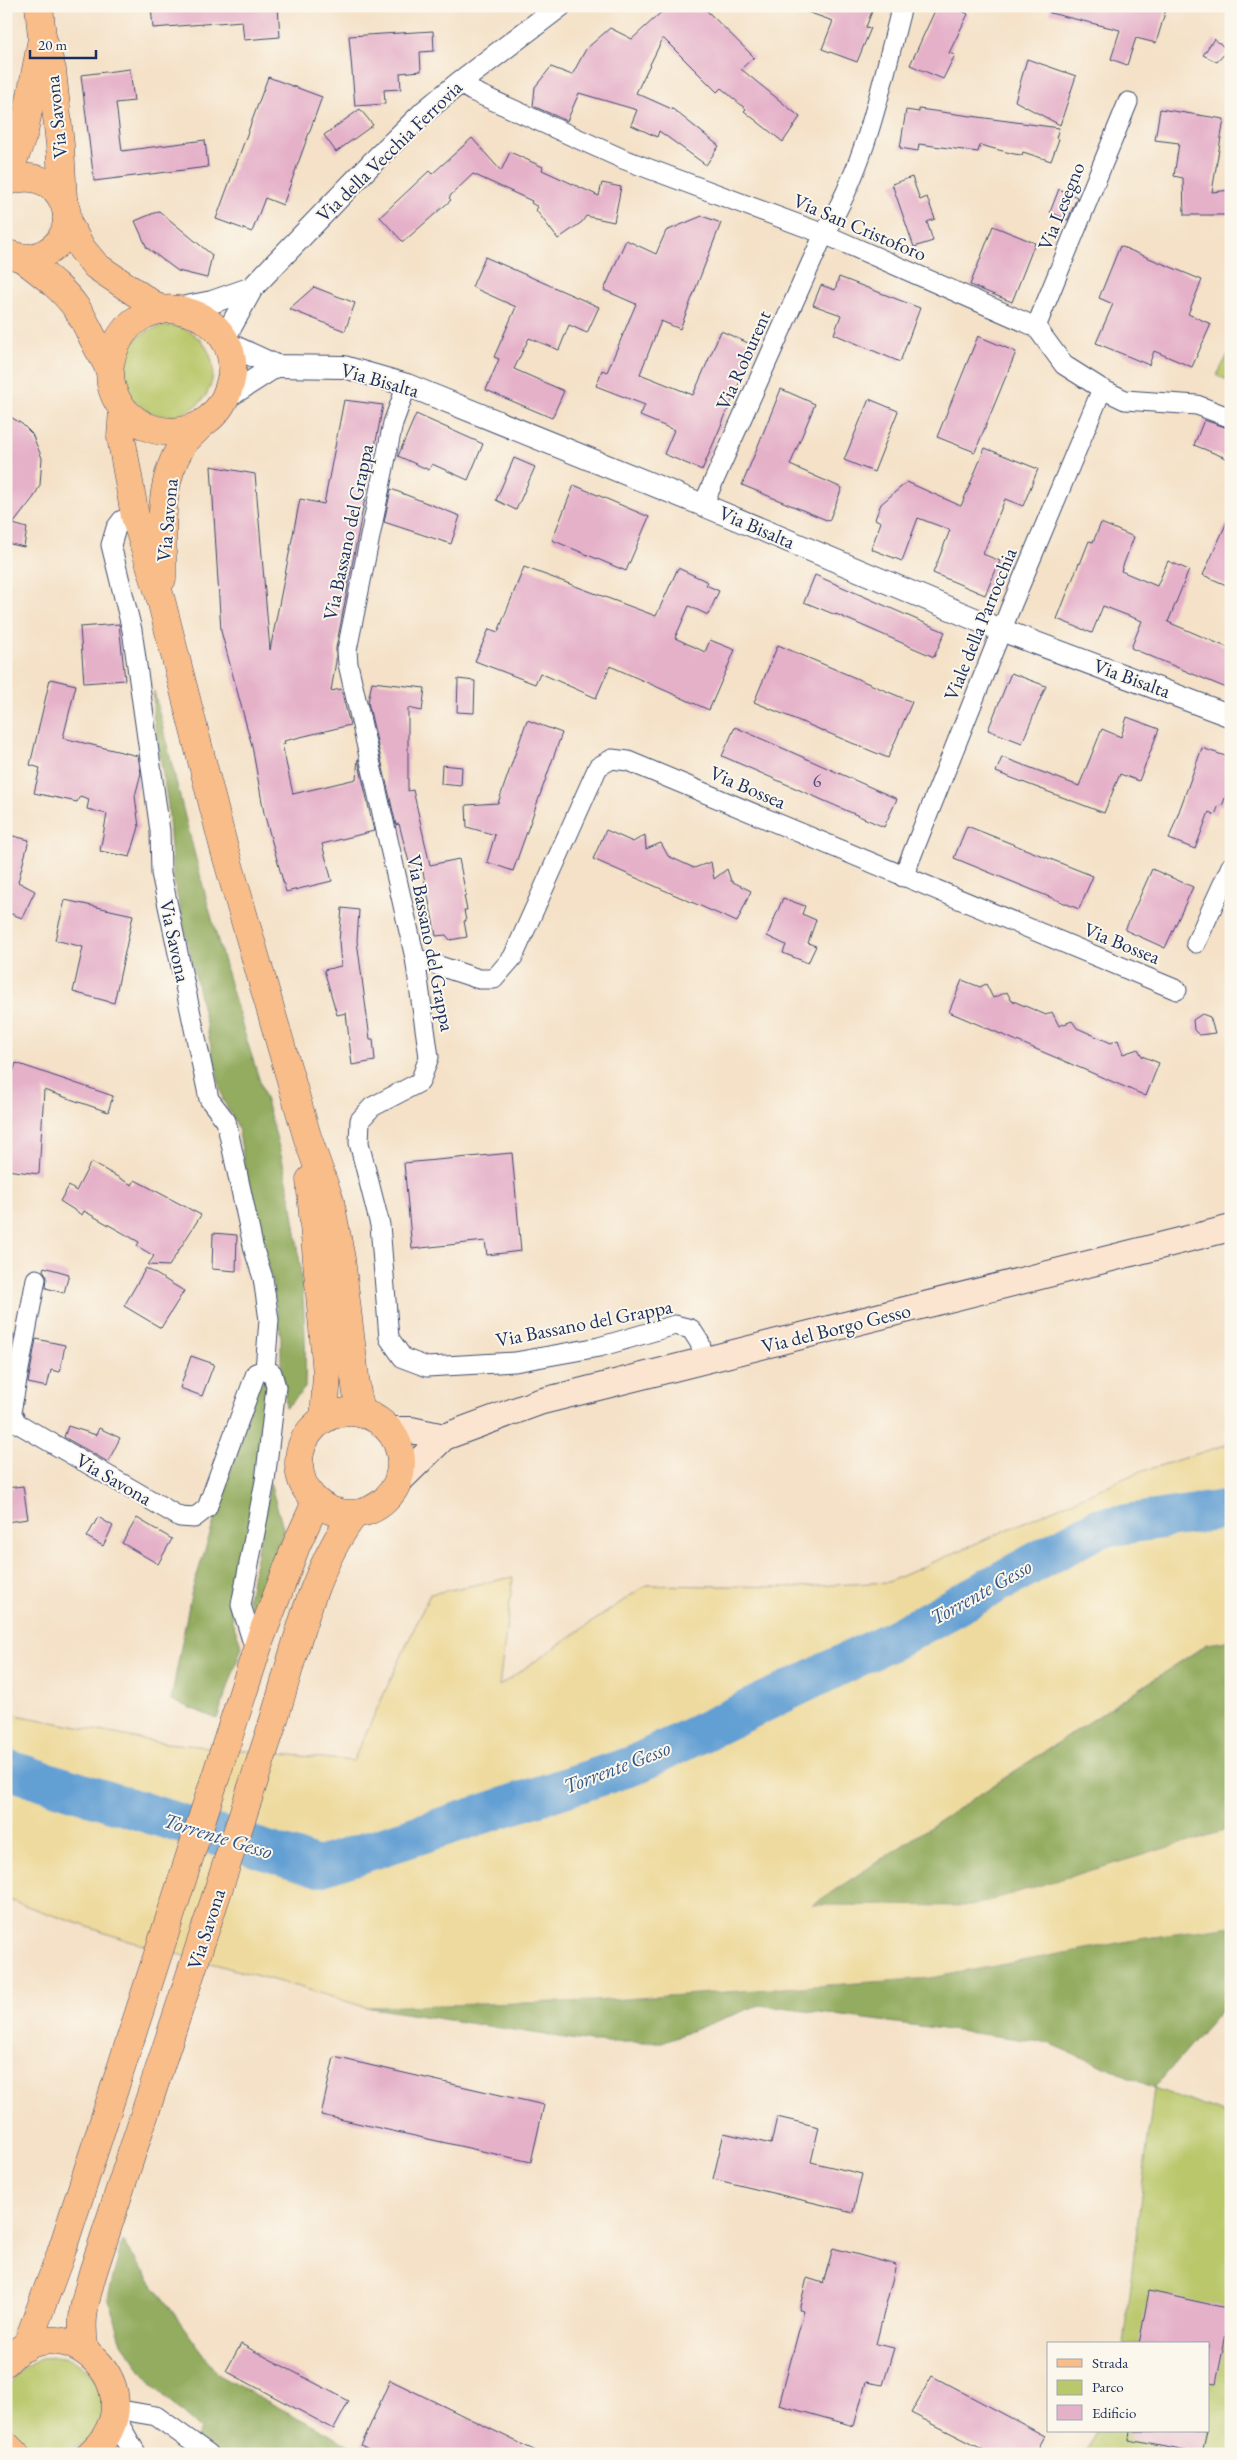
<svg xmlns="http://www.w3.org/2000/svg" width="1237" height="2460" font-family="'EB Garamond',serif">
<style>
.green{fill:#bac76a;stroke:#6a7b64}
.forest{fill:#93ac5e;stroke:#576e5e}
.sand{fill:#eeda9e;stroke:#84847e}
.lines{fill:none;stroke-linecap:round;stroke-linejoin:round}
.river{stroke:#629fd3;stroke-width:40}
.building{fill:#e5b1c9}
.minor-casing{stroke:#3c4a6e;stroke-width:21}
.tertiary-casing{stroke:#3c4a6e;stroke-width:24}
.secondary-casing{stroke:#3c4a6e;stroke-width:28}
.primary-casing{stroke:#3c4a6e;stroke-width:29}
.minor{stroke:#fff;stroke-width:19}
.tertiary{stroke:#fff;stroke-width:22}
.secondary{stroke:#fce5d0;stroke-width:26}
.primary{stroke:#f8bd89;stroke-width:28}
.labels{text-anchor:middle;stroke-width:4;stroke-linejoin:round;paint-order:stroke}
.number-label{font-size:18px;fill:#4e5079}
.street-label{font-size:20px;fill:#1b2f5e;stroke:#fbf7ec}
.water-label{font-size:21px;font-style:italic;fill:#345687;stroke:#fbf7ec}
</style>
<rect width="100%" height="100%" fill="#fbf7ec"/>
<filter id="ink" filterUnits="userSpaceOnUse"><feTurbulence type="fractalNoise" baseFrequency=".02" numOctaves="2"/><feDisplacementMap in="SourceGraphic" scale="10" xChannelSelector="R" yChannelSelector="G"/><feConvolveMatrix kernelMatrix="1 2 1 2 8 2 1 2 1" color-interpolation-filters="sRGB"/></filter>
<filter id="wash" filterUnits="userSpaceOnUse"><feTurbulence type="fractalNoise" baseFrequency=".0096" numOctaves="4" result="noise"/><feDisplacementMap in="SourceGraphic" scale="20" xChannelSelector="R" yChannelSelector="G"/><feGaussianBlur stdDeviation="1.12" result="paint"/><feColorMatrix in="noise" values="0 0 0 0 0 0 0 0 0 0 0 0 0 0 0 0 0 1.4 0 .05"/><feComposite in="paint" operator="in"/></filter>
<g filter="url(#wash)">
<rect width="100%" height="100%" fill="#f4e1c7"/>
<!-- green -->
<g class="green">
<circle cx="168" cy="371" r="45"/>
<path d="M 1231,349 L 1231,382 L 1217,375 Z"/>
<path d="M 1154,2088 L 1231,2116 L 1231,2454 L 1087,2454 L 1094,2431 L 1208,2431 L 1208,2344 L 1123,2344 Z"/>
<circle cx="54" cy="2405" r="48"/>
</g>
<!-- forest -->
<g class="forest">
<path d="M 154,691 C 181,804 210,917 243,1028 C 261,1086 282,1146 292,1207 C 302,1266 307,1327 305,1388 L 286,1408 L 285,1389 L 281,1366 L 281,1337 L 271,1276 L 258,1242 L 238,1127 L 223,1100 L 173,877 L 168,805 L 153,714 Z"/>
<path d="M 262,1381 L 268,1384 L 257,1473 L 232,1621 L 242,1647 L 217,1719 L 171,1700 L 191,1594 L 257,1386 Z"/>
<path d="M 270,1483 L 284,1531 L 256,1620 L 248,1599 Z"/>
<path d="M 1231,1640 L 1231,1829 L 971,1906 L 811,1906 L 1208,1644 Z"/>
<path d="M 1231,1926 L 1231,1999 L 1154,2088 L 1049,2043 L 759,2005 L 662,2042 L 591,2042 L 365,2007 L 593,2001 L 930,1978 L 1139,1939 Z"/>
<path d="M 122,2241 L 218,2375 L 366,2454 L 188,2454 L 201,2429 L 153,2386 L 122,2343 L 108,2298 Z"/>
</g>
<!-- sand -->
<path class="sand" d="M 1231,1443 L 1231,1640 L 1207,1644 L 812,1905 L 971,1906 L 1231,1829 L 1231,1926 L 1139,1939 L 930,1978 L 593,2001 L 365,2007 L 299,1987 L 129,1941 L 6,1899 L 6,1713 L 156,1742 L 353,1761 L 430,1594 L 513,1577 L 499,1686 L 646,1585 L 797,1587 L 888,1582 L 1134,1474 Z"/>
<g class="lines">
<!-- river -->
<path class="river" d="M 6,1769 L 319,1867 L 632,1766 L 899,1637 L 1098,1528 L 1231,1509"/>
</g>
<g id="blocks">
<!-- building -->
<g class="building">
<path d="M 151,6 L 278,6 L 280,37 L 244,40 L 242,21 L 153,28 Z"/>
<path d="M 668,6 L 702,6 L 754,57 L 741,69 L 800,117 L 783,142 L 744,111 L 746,109 L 721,88 L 717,92 L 663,38 L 636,93 L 674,110 L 719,146 L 706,165 L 659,131 L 657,137 L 631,125 L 637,110 L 579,93 L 567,121 L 533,106 L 535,87 L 551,67 L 572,75 L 586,49 L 610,28 L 632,39 Z"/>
<path d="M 800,6 L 874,6 L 866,27 L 871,28 L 857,62 L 822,49 L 833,21 L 799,9 Z"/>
<path d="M 937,6 L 953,6 L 968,14 L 949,53 L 955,55 L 943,79 L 910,65 Z"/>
<path d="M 1050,6 L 1167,6 L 1156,43 L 1136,38 L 1127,65 L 1111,59 L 1120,30 L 1050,13 Z"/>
<path d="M 433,31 L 434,51 L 420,52 L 421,71 L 400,73 L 401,89 L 384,90 L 385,104 L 355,106 L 349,36 Z"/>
<path d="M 1214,39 L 1228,50 L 1217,62 L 1203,55 Z"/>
<path d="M 1027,59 L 1076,76 L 1060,125 L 1015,101 Z"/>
<path d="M 130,69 L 134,101 L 116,103 L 122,151 L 205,140 L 208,167 L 94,181 L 81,75 Z"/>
<path d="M 268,77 L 322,97 L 283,205 L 265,198 L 252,232 L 216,219 Z"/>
<path d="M 360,109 L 373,125 L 336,152 L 324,135 Z"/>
<path d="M 919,109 L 1059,128 L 1056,138 L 1059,139 L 1051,161 L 1023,152 L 1022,155 L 1014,154 L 980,145 L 978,152 L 919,144 L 918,151 L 900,148 L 906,110 L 919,112 Z"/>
<path d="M 1160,109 L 1224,119 L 1212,192 L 1231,190 L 1231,215 L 1184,215 L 1183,178 L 1174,176 L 1179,143 L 1155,140 Z"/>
<path d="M 472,138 L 501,171 L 510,152 L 543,167 L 542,170 L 599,196 L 602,183 L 621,187 L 614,222 L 586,216 L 582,222 L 558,239 L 536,210 L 538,207 L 531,203 L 532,201 L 473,174 L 451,195 L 449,198 L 451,200 L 403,242 L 380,217 L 429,171 L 432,174 Z"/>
<path d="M 912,177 L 920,200 L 927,197 L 935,219 L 927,222 L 933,241 L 914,247 L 892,184 Z"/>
<path d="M 1059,189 L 1077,197 L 1068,220 L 1050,212 Z"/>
<path d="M 159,211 L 212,255 L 207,278 L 178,271 L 147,248 L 135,221 Z"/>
<path d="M 702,216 L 721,223 L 704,267 L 680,329 L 661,321 L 640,374 L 693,395 L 721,331 L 755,346 L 702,470 L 664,454 L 674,430 L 640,416 L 645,405 L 596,386 L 602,370 L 607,372 L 636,304 L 604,290 L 626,240 L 656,254 L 666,231 Z"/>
<path d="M 993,226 L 1035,243 L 1012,302 L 970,285 Z"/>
<path d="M 1120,246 L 1202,280 L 1188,314 L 1211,324 L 1192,367 L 1154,351 L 1149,365 L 1096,343 L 1113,304 L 1099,298 Z"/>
<path d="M 485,257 L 599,307 L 587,333 L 569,325 L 559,350 L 529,338 L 514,369 L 564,391 L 552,418 L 486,390 L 499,359 L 494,357 L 516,307 L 472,287 Z"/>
<path d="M 839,277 L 920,308 L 900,362 L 834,334 L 841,315 L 813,305 L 821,285 L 835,290 Z"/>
<path d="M 314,287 L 355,303 L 345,331 L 289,309 Z"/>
<path d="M 978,336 L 1016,352 L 975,452 L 937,437 Z"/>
<path d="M 781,389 L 815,404 L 790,465 L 842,488 L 829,521 L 742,485 Z"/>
<path d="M 869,399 L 898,411 L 874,472 L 844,460 Z"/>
<path d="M 344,400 L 383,405 L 336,648 L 336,661 L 331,691 L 341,689 L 350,725 L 284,741 L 285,744 L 282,744 L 293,794 L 356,779 L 358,759 L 374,831 L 322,844 L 332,881 L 286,892 L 264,813 L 252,746 L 221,631 L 211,466 L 255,474 L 270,650 L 300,499 L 324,504 Z"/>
<path d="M 6,414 L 22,424 L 32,434 L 42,458 L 40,485 L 34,497 L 13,524 L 27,528 L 24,547 L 6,543 Z"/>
<path d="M 416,414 L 483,444 L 468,480 L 432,464 L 429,470 L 398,456 Z"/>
<path d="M 1204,420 L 1231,429 L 1231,460 L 1194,445 Z"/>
<path d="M 985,448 L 1038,469 L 1023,506 L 1005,499 L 983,554 L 1000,561 L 985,595 L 933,573 L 950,530 L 918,518 L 902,561 L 871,549 L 881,522 L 875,519 L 881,504 L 907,482 L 961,506 Z"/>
<path d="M 514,458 L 535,467 L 516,510 L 496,500 Z"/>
<path d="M 574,485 L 649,517 L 626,571 L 552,540 Z"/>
<path d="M 391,489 L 460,516 L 451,544 L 384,522 Z"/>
<path d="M 1231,513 L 1231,587 L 1203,575 Z"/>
<path d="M 1101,523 L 1134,537 L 1121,571 L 1157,586 L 1168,561 L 1189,570 L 1168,622 L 1231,649 L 1231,690 L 1131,648 L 1142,621 L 1103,606 L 1092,633 L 1057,619 L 1079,563 L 1080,564 L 1089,541 L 1093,542 Z"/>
<path d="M 524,567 L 656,616 L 678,568 L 708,582 L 706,585 L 719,591 L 708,615 L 689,606 L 675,638 L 705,652 L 710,640 L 735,650 L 709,710 L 610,666 L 596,698 L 540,673 L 535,684 L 475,661 L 489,629 L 498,632 Z"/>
<path d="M 815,575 L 945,632 L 934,657 L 836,614 L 836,615 L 804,602 Z"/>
<path d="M 119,624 L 125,680 L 84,683 L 80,627 Z"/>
<path d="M 778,645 L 912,702 L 888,758 L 754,702 Z"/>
<path d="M 1011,673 L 1046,686 L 1022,743 L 988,730 Z"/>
<path d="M 50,679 L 76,685 L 63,738 L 138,756 L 141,773 L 135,796 L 139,827 L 130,857 L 100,851 L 107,814 L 87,809 L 89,799 L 80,796 L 77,802 L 34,793 L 40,768 L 30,765 Z"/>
<path d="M 458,679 L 475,681 L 474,713 L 457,712 Z"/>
<path d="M 372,682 L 425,688 L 422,711 L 408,708 L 408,791 L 413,790 L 430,865 L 459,859 L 466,895 L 464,896 L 467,910 L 464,910 L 466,921 L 464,921 L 467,937 L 450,940 L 446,935 L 436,936 L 422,867 L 411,870 L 399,824 L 396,825 L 368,702 Z"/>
<path d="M 1127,717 L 1159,729 L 1139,781 L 1120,774 L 1104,813 L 996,772 L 1002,757 L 1079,786 L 1102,729 L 1121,737 Z"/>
<path d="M 527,720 L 562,733 L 513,871 L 487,862 L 495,835 L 467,827 L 466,805 L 498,803 Z"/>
<path d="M 735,727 L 897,799 L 884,827 L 722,756 Z"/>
<path d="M 1202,748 L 1231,758 L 1231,783 L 1222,806 L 1219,805 L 1215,815 L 1209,812 L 1195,849 L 1169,839 Z"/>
<path d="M 442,765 L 462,767 L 461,786 L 441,784 Z"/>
<path d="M 967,826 L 1093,876 L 1079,909 L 954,858 Z"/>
<path d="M 606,830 L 633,842 L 645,835 L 646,849 L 661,843 L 668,856 L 694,868 L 711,862 L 714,879 L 727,869 L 731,881 L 751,891 L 737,922 L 593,859 Z"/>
<path d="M 6,834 L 29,840 L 18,882 L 35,891 L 22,918 L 6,912 Z"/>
<path d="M 1152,869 L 1193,887 L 1165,948 L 1125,930 Z"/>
<path d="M 783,898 L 805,906 L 802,914 L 816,920 L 808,943 L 816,946 L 808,963 L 783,953 L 786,945 L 767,936 Z"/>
<path d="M 65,900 L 133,915 L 114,1003 L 73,992 L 83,947 L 55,940 Z"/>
<path d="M 342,908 L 359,910 L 357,941 L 370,1039 L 373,1039 L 375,1061 L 352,1065 L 346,1013 L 337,1015 L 324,970 L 341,966 L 339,941 Z"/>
<path d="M 962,980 L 980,987 L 986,984 L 993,998 L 1007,992 L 1011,1000 L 1046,1015 L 1052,1012 L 1059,1026 L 1072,1021 L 1077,1028 L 1111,1043 L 1118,1040 L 1123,1054 L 1138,1049 L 1142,1056 L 1159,1063 L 1146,1096 L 949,1012 Z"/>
<path d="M 1202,1014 L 1210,1017 L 1215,1033 L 1199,1035 L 1194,1030 L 1193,1020 Z"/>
<path d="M 16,1063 L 113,1096 L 108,1112 L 44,1090 L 39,1174 L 6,1170 L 6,1095 Z"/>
<path d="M 512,1153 L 521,1251 L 487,1255 L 485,1241 L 412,1249 L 404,1163 Z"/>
<path d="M 91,1162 L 132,1185 L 135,1180 L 201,1215 L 169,1266 L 148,1265 L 154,1256 L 137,1246 L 139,1242 L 84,1211 L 82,1215 L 60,1201 L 69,1186 L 76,1191 Z"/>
<path d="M 213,1233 L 237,1235 L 236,1271 L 212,1269 Z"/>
<path d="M 44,1267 L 69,1274 L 64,1293 L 46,1288 L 47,1276 L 43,1270 Z"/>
<path d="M 146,1268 L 184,1291 L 161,1328 L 124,1306 Z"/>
<path d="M 6,1332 L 14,1334 L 10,1354 L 6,1353 Z"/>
<path d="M 36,1339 L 65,1345 L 60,1372 L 51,1370 L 47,1387 L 28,1383 Z"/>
<path d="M 191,1356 L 214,1364 L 202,1396 L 180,1388 Z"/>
<path d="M 68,1426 L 96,1435 L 99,1428 L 120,1438 L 108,1462 L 64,1437 Z"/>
<path d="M 23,1486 L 28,1519 L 6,1522 L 6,1488 Z"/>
<path d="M 98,1517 L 113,1526 L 103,1546 L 87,1537 Z"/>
<path d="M 137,1518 L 172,1539 L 158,1564 L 122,1543 Z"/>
<path d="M 334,2057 L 544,2105 L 531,2162 L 321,2115 Z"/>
<path d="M 777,2117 L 819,2127 L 811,2162 L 862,2174 L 853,2212 L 713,2179 L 724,2133 L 771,2144 Z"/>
<path d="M 833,2248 L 896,2265 L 876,2344 L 894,2348 L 883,2385 L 866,2382 L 854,2426 L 779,2405 L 804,2311 L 799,2310 L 807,2278 L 823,2283 Z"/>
<path d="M 1149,2291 L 1231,2309 L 1216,2384 L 1208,2383 L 1208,2344 L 1139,2344 Z"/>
<path d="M 241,2344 L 349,2401 L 334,2429 L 226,2371 Z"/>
<path d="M 932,2376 L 1045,2436 L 1035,2454 L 992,2454 L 911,2413 Z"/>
<path d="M 390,2380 L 542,2454 L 376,2454 L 361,2446 Z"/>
<path d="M 1130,2431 L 1207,2431 L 1202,2454 L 1129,2440 Z"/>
</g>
</g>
</g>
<g filter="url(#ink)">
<use href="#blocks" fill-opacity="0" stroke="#3c4a6e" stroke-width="1"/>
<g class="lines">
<!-- minor casing -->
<g class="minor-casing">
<g id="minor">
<path d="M 459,83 L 472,91 L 623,159 L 824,234 L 1036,327 L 1064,365 L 1102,389 L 1125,400 L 1197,405 L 1231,418"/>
<path d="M 1036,327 L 1128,102"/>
<path d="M 407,385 L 393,423 L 347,650 L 348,664 L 415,958 L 429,1057 L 420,1082 L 372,1107 L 360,1120 L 359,1143 L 380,1225 L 389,1338 L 403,1358 L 427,1367 L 515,1362 L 599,1347 L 675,1325 L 691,1329 L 700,1343 L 704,1361"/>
<path d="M 703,505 L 824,234 C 867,163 881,86 902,6"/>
<path d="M 135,516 L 122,520 L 116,528 L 111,545 L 132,630 L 160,831 L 161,873 L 209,1099 L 226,1121 L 254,1250 L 263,1278 L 269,1320 L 265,1370"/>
<path d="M 903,877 L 1010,609 L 1102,389"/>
<path d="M 1196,943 L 1231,866"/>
<path d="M 415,958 L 479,979 L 494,979 L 513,957 L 598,767 L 612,759 L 628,761 L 1177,990"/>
<path d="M 36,1279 L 11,1412 L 17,1423 L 180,1517 L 194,1518 L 207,1508 L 256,1373 L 265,1370 L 272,1373 L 276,1387 L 265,1481 L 241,1605 L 256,1653"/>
<path d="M 115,2409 L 156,2416 L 209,2454"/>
</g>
</g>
<!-- tertiary casing -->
<g class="tertiary-casing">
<g id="tertiary">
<path d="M 176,309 L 212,302 L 252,288"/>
<path d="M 224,339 L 252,288 L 374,161 L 424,112 L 459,83 L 560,6"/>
<path d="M 226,343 L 276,366 L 344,367 L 407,385 L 703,505 L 1001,630 L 1231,716"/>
<path d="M 226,398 L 276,366"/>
<path d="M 114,2418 L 135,2454"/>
</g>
</g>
<!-- secondary casing -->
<g class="secondary-casing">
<g id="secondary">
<path d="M 389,1430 L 411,1430 L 444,1437"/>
<path d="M 397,1483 L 444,1437 L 539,1402 L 1231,1228"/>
</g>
</g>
<!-- primary casing -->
<g class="primary-casing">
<g id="primary">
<path d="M 39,6 L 42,37 L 52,70 L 60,145 L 63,199"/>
<path d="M 6,180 L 24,132 L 41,44"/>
<path d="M 6,182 C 64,159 92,237 38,256 C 30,259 20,258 12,255"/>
<path d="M 67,222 L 82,249 L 96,266 L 161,310"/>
<path d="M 22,258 C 41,273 63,288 77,309 C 84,319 89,331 95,342 C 99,351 106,360 109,369 C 111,373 110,379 111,384 C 115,403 128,417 145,426 C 164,435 189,433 206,421 C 218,412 225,401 229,387 C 254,310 126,268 109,369"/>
<path d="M 123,409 L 121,437 L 135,516 L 161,600 L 224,848 L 307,1136 L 330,1201 L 341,1259 L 357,1394 L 362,1414"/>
<path d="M 162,579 C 163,536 157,485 181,447 C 186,438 197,430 204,422"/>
<path d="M 310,1180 L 327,1374 L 324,1419"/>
<circle cx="350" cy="1463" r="51"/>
<path d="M 26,2347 L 59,2259 L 261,1637 L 296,1546 L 316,1502"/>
<path d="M 85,2350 C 79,2321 85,2300 93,2272 C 152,2093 209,1914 269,1735 C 292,1666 309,1572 354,1515"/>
<path d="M 6,2362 C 61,2298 162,2391 90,2454"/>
<path d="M 6,2445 L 15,2454"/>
</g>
</g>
<!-- minor -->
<use href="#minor" class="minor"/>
<!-- tertiary -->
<use href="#tertiary" class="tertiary"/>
<!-- secondary -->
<use href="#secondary" class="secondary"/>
<!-- primary -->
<use href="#primary" class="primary"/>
</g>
</g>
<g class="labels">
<!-- number labels -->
<g class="number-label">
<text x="817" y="787">6</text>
</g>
<!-- street labels -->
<g class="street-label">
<text transform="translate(56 117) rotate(-96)" y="7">Via Savona</text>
<text transform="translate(389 151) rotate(-44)" y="7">Via della Vecchia Ferrovia</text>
<text transform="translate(1061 206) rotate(-68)" y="7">Via Lesegno</text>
<text transform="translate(860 227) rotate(23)" y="7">Via San Cristoforo</text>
<text transform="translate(743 360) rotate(-66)" y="7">Via Roburent</text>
<text transform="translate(380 380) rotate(16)" y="7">Via Bisalta</text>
<text transform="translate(167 520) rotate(-85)" y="7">Via Savona</text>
<text transform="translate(757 527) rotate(23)" y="7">Via Bisalta</text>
<text transform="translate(348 532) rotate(-78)" y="7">Via Bassano del Grappa</text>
<text transform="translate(980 624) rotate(-68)" y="7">Viale della Parrocchia</text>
<text transform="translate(1132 678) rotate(20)" y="7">Via Bisalta</text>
<text transform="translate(748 787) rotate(23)" y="7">Via Bossea</text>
<text transform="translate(175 941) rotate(78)" y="7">Via Savona</text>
<text transform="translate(431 943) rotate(79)" y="7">Via Bassano del Grappa</text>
<text transform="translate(1122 943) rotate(22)" y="7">Via Bossea</text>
<text transform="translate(584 1323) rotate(-11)" y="7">Via Bassano del Grappa</text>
<text transform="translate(836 1328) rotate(-14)" y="7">Via del Borgo Gesso</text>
<text transform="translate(114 1479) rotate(30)" y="7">Via Savona</text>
<text transform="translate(206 1929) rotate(-72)" y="7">Via Savona</text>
</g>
<!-- water labels -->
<g class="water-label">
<text transform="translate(981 1592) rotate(-29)" y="7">Torrente Gesso</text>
<text transform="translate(617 1767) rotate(-21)" y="7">Torrente Gesso</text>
<text transform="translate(218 1836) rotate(17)" y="7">Torrente Gesso</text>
</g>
</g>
<!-- margin -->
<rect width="1237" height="2460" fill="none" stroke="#fbf7ec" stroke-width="25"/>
<!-- legend -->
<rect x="1047" y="2342" width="162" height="90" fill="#fbf7ec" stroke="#a1a7b3"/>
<rect x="1057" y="2359" width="25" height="8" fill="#f8bd89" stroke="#a1a7b3"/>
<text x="1092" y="2368" font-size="15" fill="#1b2f5e">Strada</text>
<rect x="1057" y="2380" width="25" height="15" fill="#bac76a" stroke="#a1a7b3"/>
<text x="1092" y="2392" font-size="15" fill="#1b2f5e">Parco</text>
<rect x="1057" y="2405" width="25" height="15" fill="#e5b1c9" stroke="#a1a7b3"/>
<text x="1092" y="2418" font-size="15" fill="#1b2f5e">Edificio</text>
<!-- scale -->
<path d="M30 50v8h66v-8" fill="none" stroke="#1b2f5e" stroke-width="2.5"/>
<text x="38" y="50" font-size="15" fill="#1b2f5e" stroke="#fbf7ec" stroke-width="4" paint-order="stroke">20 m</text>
</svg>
